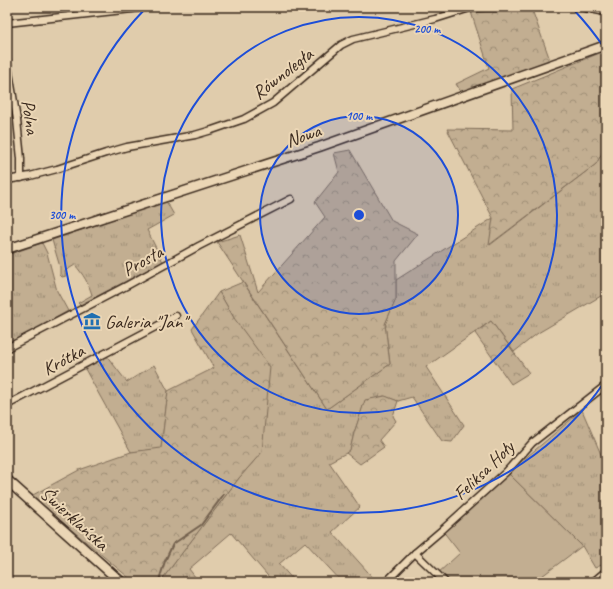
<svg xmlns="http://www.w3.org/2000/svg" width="613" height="589" font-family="Caveat,sans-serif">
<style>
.grass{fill:url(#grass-tufts);stroke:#7e6c58}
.forest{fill:url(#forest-crowns);stroke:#7e6c58}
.garden{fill:#c2ae91;stroke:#7e6c58}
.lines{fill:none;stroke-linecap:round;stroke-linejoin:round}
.stream{stroke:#73614e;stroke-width:2}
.minor-casing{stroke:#3b2a1e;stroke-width:9}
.tertiary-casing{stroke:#3b2a1e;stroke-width:11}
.secondary-casing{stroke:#3b2a1e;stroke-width:12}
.minor{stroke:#ebd6b5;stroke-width:6}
.tertiary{stroke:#ebd6b5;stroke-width:8}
.secondary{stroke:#ebd6b5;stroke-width:9}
.ring{fill:none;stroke:#1d4ed8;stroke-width:2}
.labels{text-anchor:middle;stroke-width:4;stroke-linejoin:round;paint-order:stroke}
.street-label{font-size:19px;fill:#3b2a1e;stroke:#ebd6b5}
.poi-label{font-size:19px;fill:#3b2a1e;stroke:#ebd6b5;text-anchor:start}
.centre{fill:#1d4ed8;stroke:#ebd6b5;stroke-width:2}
.ring-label{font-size:12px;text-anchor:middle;font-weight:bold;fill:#1d4ed8;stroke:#ebd6b5;stroke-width:4;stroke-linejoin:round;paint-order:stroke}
</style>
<defs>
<pattern id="grass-tufts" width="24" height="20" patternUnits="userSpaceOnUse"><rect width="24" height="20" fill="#c2ae91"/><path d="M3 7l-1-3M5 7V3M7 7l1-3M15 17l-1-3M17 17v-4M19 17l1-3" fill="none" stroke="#9f8e76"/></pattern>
<pattern id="forest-crowns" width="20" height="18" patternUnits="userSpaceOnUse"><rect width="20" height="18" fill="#c2ae91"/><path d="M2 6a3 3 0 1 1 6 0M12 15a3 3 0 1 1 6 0" fill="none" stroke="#9f8e76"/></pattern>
</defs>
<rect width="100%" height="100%" fill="#e0ccac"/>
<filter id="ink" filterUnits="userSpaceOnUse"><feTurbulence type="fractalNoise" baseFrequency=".025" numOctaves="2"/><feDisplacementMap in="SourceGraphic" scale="8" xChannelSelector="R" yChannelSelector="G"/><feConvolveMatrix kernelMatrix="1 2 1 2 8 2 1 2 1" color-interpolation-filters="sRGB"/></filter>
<g filter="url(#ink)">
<!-- grass -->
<g class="grass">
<path d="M 7,87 L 12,113 L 7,113 Z"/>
<path d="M 606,146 L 606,293 L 538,333 L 514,352 L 491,321 L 426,367 L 464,425 L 452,442 L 442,441 L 412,397 L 398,401 L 384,396 L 365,401 L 354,433 L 350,451 L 329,462 L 360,507 L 332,532 L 376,581 L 374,582 L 342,582 L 305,542 L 279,564 L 295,582 L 273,582 L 231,533 L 189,569 L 199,582 L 160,582 L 239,478 L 262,452 L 234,318 L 219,292 L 243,282 L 327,409 L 390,364 L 385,324 L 396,299 L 396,280 L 493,218 L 490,245 L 596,164 Z"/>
<path d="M 166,201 L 174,215 L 147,230 L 163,262 L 80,305 L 78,303 L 92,295 C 89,284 83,274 75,265 L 65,271 L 66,276 L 62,277 L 60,275 L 60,267 L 52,240 Z"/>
<path d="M 42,243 L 47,253 L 57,291 L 68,311 L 7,345 L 7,255 Z"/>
<path d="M 106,355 L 127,382 L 154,365 L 168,391 L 161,449 L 131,452 L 85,369 Z"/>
<path d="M 582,410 L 606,466 L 606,563 L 595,568 L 582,546 L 508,473 Z"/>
</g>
<!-- forest -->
<g class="forest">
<path d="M 531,7 L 550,60 L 461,92 L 456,84 L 489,68 L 471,12 L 512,8 Z"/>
<path d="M 602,52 L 606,58 L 606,146 L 596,164 L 489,245 L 493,218 L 447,129 L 513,130 L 512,89 Z"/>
<path d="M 350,150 L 392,221 L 418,234 L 396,261 L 396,299 L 385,324 L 390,364 L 327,409 L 217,242 L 240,235 L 258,292 L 325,217 L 315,202 L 339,172 L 334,153 Z"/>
<path d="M 219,292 L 234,318 L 270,367 L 262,452 L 239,478 L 160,582 L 134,582 L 31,496 L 79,470 L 131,452 L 161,448 L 168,391 L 214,368 L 192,329 Z"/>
<path d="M 491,321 L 529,373 L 511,384 L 475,333 Z"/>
<path d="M 385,396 L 398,401 L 393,416 L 396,421 L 379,440 L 384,447 L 360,464 L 346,453 L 350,450 L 354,433 L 365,400 Z"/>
</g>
<!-- garden -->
<path class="garden" d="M 508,473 L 582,546 L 534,582 L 446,582 L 437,574 L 460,553 L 442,530 Z"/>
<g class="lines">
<!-- stream -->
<path class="stream" d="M 159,582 L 160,577 L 165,561 L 173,544 L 201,525 L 224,494"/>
<!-- minor casing -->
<g class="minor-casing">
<g id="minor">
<path d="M 580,7 L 606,12"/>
<path d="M 7,23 L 150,7"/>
<path d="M 7,60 L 17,120 L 21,159 L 21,178"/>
<path d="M 7,180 L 30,176 L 57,169 L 106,153 L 127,147 L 195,135 L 212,130 L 244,119 L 273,103 L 341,45 L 353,39 L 435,19 L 470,8 L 502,7"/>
<path d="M 7,348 L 128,285 L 199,246 L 291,199"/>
<path d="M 7,405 L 176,316"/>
<path d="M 415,553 L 445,582"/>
<path d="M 386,582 L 415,553 L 442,530 L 506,472 L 532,443 L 606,385"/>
<path d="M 593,582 L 606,571"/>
</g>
</g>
<!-- tertiary casing -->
<g class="tertiary-casing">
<path id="tertiary" d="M 7,249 L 319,147 L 606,45"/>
</g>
<!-- secondary casing -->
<g class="secondary-casing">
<path id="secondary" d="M 7,480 L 121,582"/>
</g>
<!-- minor -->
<use href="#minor" class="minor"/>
<!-- tertiary -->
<use href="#tertiary" class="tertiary"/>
<!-- secondary -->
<use href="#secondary" class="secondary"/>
</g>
</g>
<!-- distance rings -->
<circle cx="359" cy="215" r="99" fill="#1d4ed8" fill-opacity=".12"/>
<g class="ring">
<circle cx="359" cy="215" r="99"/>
<circle cx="359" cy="215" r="198"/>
<path d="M605 381A297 297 0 1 1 145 9M573 9A297 297 0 0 1 605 49"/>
</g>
<!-- icons -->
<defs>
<g id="museum-bare" transform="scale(1.38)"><path d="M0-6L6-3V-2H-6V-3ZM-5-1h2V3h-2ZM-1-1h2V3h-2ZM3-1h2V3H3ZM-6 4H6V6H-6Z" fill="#1f6fb2" stroke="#ebd6b5" stroke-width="2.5" paint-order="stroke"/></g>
</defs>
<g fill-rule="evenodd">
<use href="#museum-bare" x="92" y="321"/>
</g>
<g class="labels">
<!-- street labels -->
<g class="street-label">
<text transform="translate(282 73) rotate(-38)" y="7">Równoległa</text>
<text transform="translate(31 117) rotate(82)" y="7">Polna</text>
<text transform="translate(303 135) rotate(-19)" y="7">Nowa</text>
<text transform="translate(142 260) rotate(-29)" y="7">Prosta</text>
<text transform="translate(63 359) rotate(-28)" y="7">Krótka</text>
<text transform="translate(483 470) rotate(-44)" y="7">Feliksa Hoły</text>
<text transform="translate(75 518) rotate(42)" y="7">Świerklańska</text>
</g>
<!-- poi labels -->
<g class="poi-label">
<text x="105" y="328">Galeria "Jan"</text>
</g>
</g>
<circle cx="359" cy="215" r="6" class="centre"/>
<g class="ring-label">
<text x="427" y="33">200 m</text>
<text x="359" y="120">100 m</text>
<text x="62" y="219">300 m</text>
</g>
<!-- margin -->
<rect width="613" height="589" fill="none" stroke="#ebd6b5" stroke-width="24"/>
<rect x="12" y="12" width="589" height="565" fill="none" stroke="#3b2a1e" stroke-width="1.5" filter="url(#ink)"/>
</svg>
